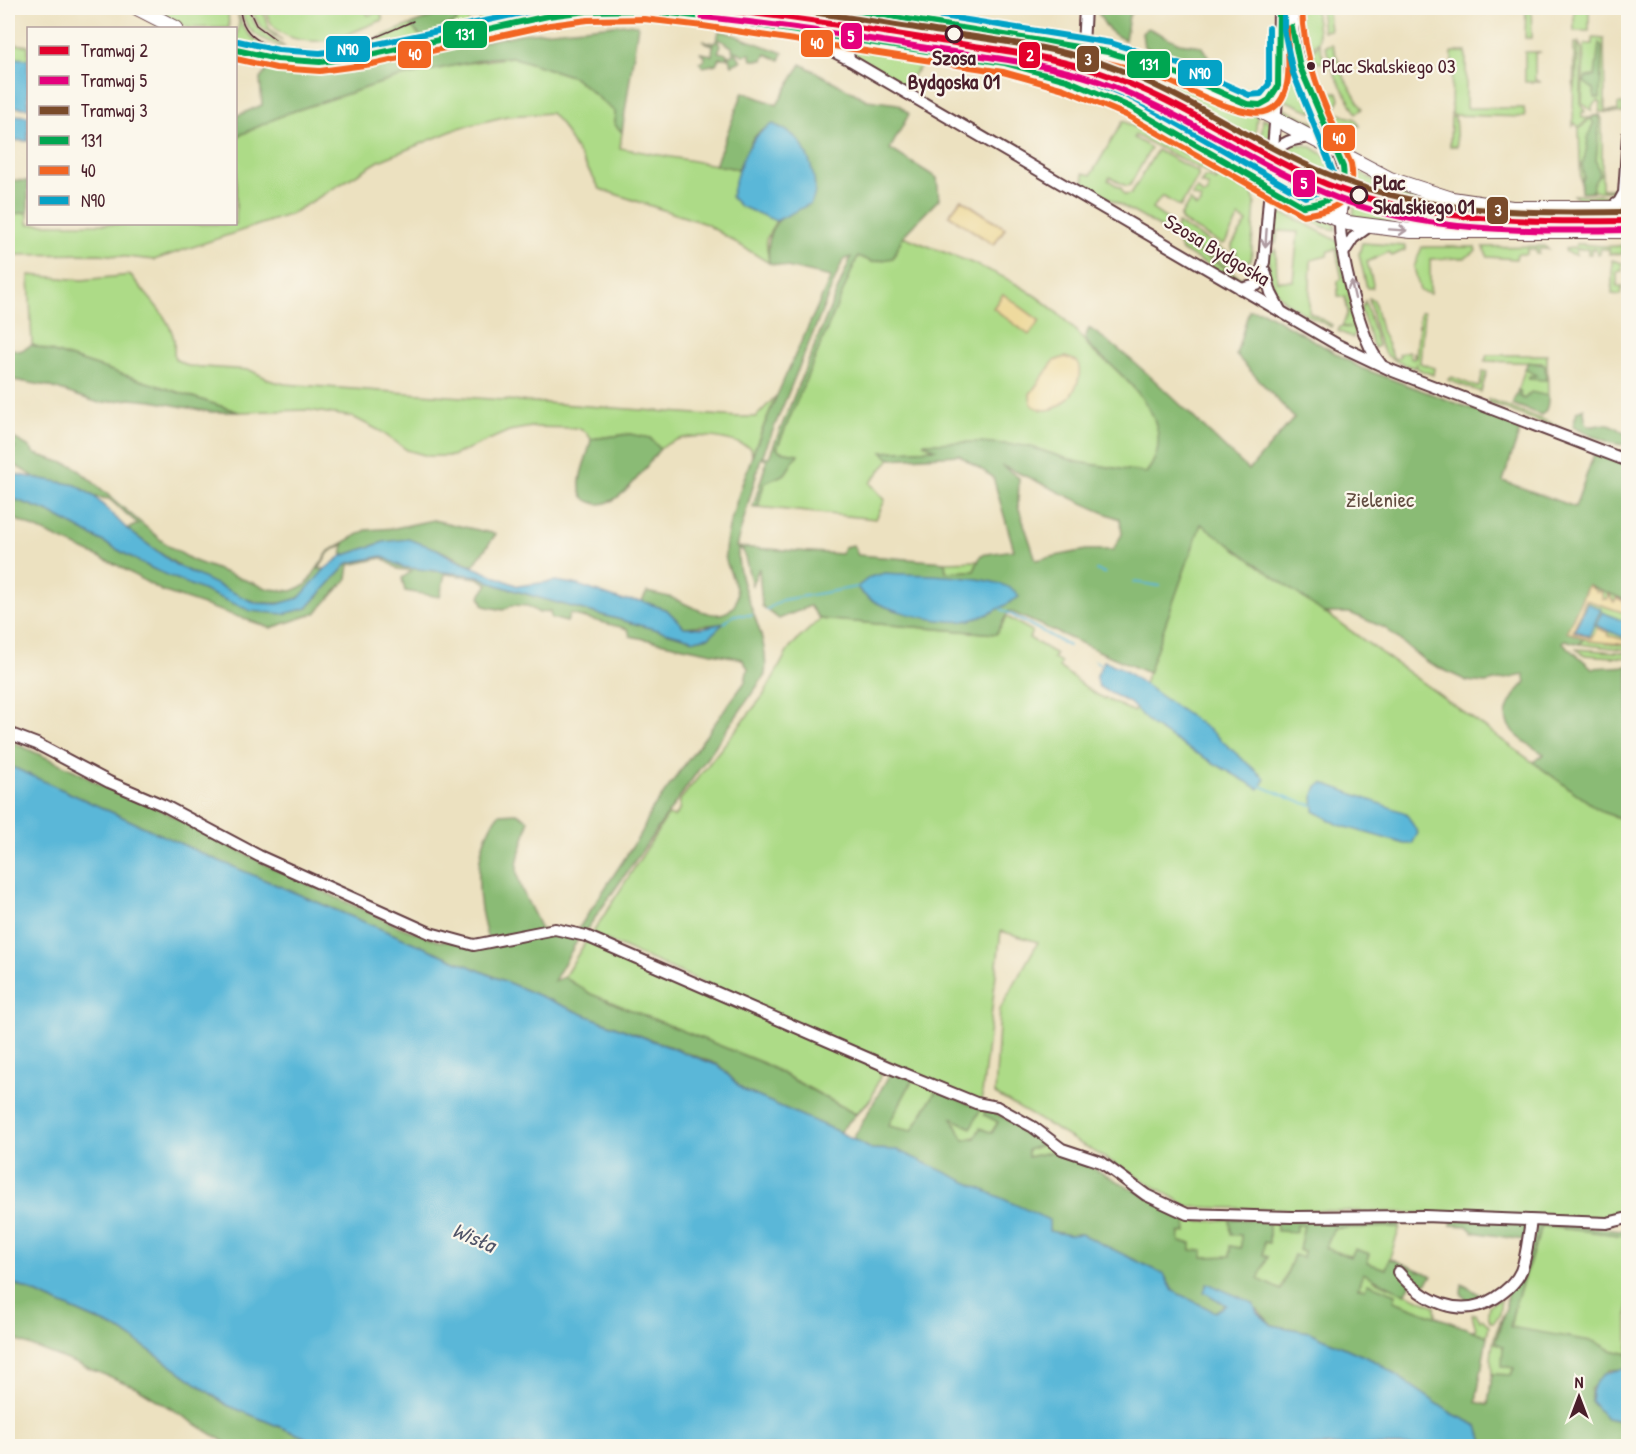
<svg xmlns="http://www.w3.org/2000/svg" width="1636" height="1454" font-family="'Patrick Hand',sans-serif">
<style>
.green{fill:#addb87;stroke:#7c7d59;stroke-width:1.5}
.forest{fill:#8abb74;stroke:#6a6d50;stroke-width:1.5;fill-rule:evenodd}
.sand{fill:#eeda9e;stroke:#9c7c64;stroke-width:1.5}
.water{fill:#5ab7d8;stroke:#526b82;stroke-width:1.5}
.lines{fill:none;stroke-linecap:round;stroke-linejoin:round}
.stream{stroke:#5ab7d8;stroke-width:2}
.minor-casing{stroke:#623c41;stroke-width:14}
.major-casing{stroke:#623c41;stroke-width:16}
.minor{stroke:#fff;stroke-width:10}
.major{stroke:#fff;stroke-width:14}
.tram{stroke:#4a1f2b;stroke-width:1.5}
.bus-1-casing{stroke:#fbf7ec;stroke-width:10}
.bus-2-casing{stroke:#fbf7ec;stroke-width:10}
.bus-3-casing{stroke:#fbf7ec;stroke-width:10}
.bus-1{stroke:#00a651;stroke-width:6}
.bus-2{stroke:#f26522;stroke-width:6}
.bus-3{stroke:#04a2c6;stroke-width:6}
.tram-1-casing{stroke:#fbf7ec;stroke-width:10}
.tram-2-casing{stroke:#fbf7ec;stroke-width:10}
.tram-3-casing{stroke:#fbf7ec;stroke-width:10}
.tram-1{stroke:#e4002b;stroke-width:6}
.tram-2{stroke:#e5007d;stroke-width:6}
.tram-3{stroke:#7a4b2a;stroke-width:6}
.oneway{stroke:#ae9aa0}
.stop-dot{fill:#fbf7ec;stroke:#4a1f2b;stroke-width:3}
.bus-dot{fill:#4a1f2b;stroke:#fbf7ec;stroke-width:2}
.labels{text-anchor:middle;stroke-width:4.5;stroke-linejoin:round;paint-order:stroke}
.bus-label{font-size:20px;fill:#4a1f2b;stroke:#fbf7ec;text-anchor:start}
.stop-label{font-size:21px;font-weight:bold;fill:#4a1f2b;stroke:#fbf7ec}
.street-label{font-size:21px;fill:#4a1f2b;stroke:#fbf7ec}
.park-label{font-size:21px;fill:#634e42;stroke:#fbf7ec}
.water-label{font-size:22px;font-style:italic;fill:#505468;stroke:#fbf7ec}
.line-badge{stroke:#fbf7ec;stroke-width:2}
.badge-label{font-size:16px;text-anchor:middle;font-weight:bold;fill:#fff}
</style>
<rect width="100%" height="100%" fill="#fbf7ec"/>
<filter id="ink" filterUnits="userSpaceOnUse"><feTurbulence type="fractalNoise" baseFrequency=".0167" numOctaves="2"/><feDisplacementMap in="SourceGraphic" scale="12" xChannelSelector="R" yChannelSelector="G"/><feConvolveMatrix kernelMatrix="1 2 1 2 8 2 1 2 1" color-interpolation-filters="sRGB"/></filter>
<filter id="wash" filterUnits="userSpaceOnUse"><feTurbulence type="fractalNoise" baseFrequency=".008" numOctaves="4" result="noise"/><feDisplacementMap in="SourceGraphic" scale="24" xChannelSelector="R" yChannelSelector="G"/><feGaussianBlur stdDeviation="1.35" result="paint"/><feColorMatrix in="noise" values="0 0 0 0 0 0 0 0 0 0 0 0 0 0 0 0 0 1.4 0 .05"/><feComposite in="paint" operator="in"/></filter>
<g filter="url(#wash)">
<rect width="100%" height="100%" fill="#ece1c0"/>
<!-- green -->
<g class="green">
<path d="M 148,8 L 228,8 L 229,28 L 188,28 Z"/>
<path d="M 237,8 C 239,13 240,22 244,28 C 264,59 323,56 353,47 C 372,42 391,32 410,25 L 423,39 L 337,55 L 296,55 L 236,44 L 239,22 Z"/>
<path d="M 242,8 L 246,8 L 257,28 L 285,47 C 263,41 243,32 242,8 Z"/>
<path d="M 250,8 L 262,8 L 269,28 L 283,41 L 260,26 Z"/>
<path d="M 266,8 L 364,8 L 368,15 L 380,11 L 383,20 C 369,25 353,32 344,36 C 317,47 269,42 266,8 Z"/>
<path d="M 456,8 L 472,8 L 467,9 L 470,28 L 441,33 L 455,14 L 445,12 Z"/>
<path d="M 473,8 L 571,8 L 481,24 Z"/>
<path d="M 674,8 L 764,15 L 840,26 L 832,31 Z"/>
<path d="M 713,8 L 776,11 L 842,22 L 841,24 Z"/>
<path d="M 764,8 L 814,8 L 839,14 L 842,19 Z"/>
<path d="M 1284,8 L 1288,8 C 1286,46 1297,79 1315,113 L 1282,99 Z"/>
<path d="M 1298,8 L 1315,8 L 1319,40 L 1309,52 L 1298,36 Z"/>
<path d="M 1320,8 L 1327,8 L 1330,30 L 1323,31 Z"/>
<path d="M 1526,8 L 1531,8 L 1532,38 L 1525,38 Z"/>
<rect x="1574" y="8" width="15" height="23"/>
<path d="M 857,17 L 942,29 L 941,35 L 854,21 Z"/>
<path d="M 853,24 L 940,37 L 940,40 L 853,26 Z"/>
<path d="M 853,28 L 940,42 L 939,48 L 856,35 Z"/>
<path d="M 949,30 L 1075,49 L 1143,65 L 1257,115 L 1253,169 L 1127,98 L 1067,75 L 944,49 L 944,47 L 990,53 L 992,39 Z"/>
<path d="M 1593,38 L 1604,39 L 1605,111 L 1618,111 L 1618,104 L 1623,104 L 1623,113 L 1599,112 L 1601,103 L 1598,101 L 1592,106 L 1592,111 L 1582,103 L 1584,46 L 1585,44 L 1593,44 Z"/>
<path d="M 8,43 L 28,46 L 28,59 L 8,58 Z"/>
<path d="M 1319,43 L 1325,62 L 1323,63 L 1310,61 L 1309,57 Z"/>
<path d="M 1574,43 L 1577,43 L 1575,89 L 1579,43 L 1582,49 L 1581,103 L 1585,112 L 1582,112 L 1582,118 L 1589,118 L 1579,128 L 1575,123 L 1573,126 Z"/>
<path d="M 1332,44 L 1345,79 L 1362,109 L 1356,113 L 1335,75 L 1325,46 Z"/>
<path d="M 848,46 L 937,57 L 937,60 C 921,60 913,75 905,88 L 849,54 Z"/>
<path d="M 1452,52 L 1466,52 L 1466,108 L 1524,108 L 1525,117 L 1451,115 Z"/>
<path d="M 1525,52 L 1541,52 L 1535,53 L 1535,80 L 1541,82 L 1525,82 Z"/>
<path d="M 512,57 L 574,77 L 615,112 L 615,125 L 622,132 L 620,148 L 738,169 L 808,159 L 766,240 L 769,263 L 706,224 L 600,189 L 560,123 L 551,113 L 507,116 L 459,128 L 379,161 L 291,214 L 154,260 L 100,254 L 8,255 L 8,215 L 28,212 L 28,224 L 236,224 L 236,137 L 285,114 L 396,78 L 447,66 Z"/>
<path d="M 1323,92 L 1338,93 L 1340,99 L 1335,108 L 1329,105 Z"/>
<path d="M 1282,108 L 1319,124 L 1325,139 L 1281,115 Z"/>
<path d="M 1336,113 L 1355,119 L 1360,126 L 1335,124 Z"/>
<path d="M 1600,115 L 1602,119 L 1602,189 L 1615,189 L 1616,182 L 1618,182 L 1616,191 L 1581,192 L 1579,129 L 1593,116 Z"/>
<path d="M 1451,117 L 1455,117 L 1457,146 L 1450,146 Z"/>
<path d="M 1263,118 L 1271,122 L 1266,176 L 1259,172 Z"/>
<path d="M 1123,121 L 1177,149 L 1252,193 L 1255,202 L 1251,260 L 1231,270 L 1176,236 L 1177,223 L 1235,257 L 1237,253 L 1232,250 L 1232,245 L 1247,222 L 1239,217 L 1225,243 L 1221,244 L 1183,222 L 1180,217 L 1190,200 L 1196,207 L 1201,204 L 1201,199 L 1192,196 L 1197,188 L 1203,195 L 1208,193 L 1208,186 L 1202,183 L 1199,185 L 1205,177 L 1209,177 L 1216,181 L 1218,178 L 1135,135 L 1134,138 L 1151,148 L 1130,185 L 1126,186 L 1110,177 L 1108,180 L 1121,188 L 1124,195 L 1131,194 L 1157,150 L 1198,172 L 1198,177 L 1180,207 L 1162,196 L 1152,209 L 1171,222 L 1165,230 L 1085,185 L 1083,173 L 1091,175 Z"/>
<path d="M 1297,144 L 1310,146 L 1335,162 L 1340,182 L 1331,195 L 1313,199 C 1286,190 1253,159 1297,144 Z"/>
<path d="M 1359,173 L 1404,194 L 1443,203 L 1628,215 C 1550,215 1475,217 1397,201 L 1398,197 L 1358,185 Z"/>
<path d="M 1274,195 L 1335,224 L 1336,230 L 1323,227 L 1273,200 Z"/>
<path d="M 1573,195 L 1617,196 C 1607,202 1581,205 1573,195 Z"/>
<path d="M 1355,199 L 1395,212 L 1397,208 L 1429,216 L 1495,223 L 1628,223 L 1628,227 L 1413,227 L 1353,219 Z"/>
<path d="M 1273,211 L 1294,218 L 1338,241 L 1357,327 L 1353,338 L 1338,331 L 1340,327 L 1351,328 L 1342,326 L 1348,312 L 1345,297 L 1338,297 L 1338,281 L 1342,279 L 1336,249 L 1328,251 L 1327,256 L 1311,260 L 1309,312 L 1332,325 L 1331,327 C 1294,307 1265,302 1269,253 L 1276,249 L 1277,281 L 1293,281 L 1298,232 L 1278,231 L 1276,243 L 1270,238 Z"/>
<path d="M 903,236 C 940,252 982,264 1016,284 C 1047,301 1070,322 1091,349 C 1096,356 1105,360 1112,366 C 1142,395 1179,432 1146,473 L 1077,462 L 1028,446 L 926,444 L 935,449 L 883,452 L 890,459 L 870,483 L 885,500 L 876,519 L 758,507 L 764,483 L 785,474 L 797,454 L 780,451 L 777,448 L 858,255 L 892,258 Z"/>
<path d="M 1177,240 L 1252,284 L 1244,285 L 1181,250 Z"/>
<path d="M 1362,243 L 1405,246 L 1405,250 L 1392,256 L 1389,252 L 1367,262 L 1373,284 L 1372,288 L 1367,288 L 1359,254 Z"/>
<path d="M 1576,244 C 1591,244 1609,249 1623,245 L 1623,254 L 1609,254 L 1609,249 L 1600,249 L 1600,254 L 1597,254 L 1596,249 L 1591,249 L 1591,254 L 1588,254 L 1588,249 L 1577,249 L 1576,255 L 1566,252 L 1565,249 L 1575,248 Z"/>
<path d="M 1544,246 L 1548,249 L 1539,249 L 1539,254 L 1536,254 L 1536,249 L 1527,249 L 1527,254 L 1517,254 L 1516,259 L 1488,257 L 1483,247 Z"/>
<path d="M 1422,247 L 1475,247 L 1476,251 L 1465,258 L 1430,259 L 1430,294 L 1420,291 L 1414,267 Z"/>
<path d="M 1612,260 L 1622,263 L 1622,271 L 1617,272 L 1617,286 L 1622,286 L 1620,295 L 1612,294 Z"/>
<path d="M 29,275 L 82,280 L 131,275 C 144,294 170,316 174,340 C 175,347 173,352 175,359 L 188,366 L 250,370 L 272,381 L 285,384 L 738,417 L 756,417 L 776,396 L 752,455 L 751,448 C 725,436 684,429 660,449 L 650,438 L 630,434 L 591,439 L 586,432 L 577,428 L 531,427 L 509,431 L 452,456 L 428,456 L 407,450 L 380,431 L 353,417 L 308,410 L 239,412 L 32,345 Z"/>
<path d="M 1369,298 L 1374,300 L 1381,330 L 1394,359 L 1400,358 L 1399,354 L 1409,351 L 1412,359 L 1415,358 L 1413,351 L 1416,357 L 1420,312 L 1424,312 L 1420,363 L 1434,368 L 1433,375 L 1418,369 L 1416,364 L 1415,368 C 1406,365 1395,362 1388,356 C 1375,343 1373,315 1369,298 Z"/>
<path d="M 1365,301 L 1378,346 L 1374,348 L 1361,310 Z"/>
<path d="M 1487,355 L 1547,355 L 1548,396 L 1524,399 L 1519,396 L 1520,391 L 1518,390 L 1525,369 L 1536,375 L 1528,379 L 1545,374 L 1542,363 L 1485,361 Z"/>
<path d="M 1483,371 L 1487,372 L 1481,392 L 1448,380 L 1452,377 L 1477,387 L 1480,385 Z"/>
<path d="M 1488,399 L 1559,426 L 1553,427 L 1488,402 Z"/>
<path d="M 1201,523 L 1602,812 L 1628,821 L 1628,1212 L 1611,1218 L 1189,1207 L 995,1094 L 1000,1009 L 1038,942 L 1001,931 L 981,1103 L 592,934 L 668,815 L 674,817 L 679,811 L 680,800 L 763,696 L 790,647 L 820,619 L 996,634 L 1007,617 L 1032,631 L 1029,638 L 1056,654 L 1053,658 L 1061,663 L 1059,667 L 1095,694 L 1134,712 Z"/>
<path d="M 978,561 L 974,571 L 946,572 L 945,562 Z"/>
<path d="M 1588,585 L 1628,601 L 1628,644 L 1611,644 L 1628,645 L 1628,650 L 1579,644 L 1584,638 L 1588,640 L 1568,630 Z"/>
<path d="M 1576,649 L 1628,653 L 1628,658 L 1585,655 Z"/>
<path d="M 588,938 L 881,1068 L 882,1071 L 871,1099 L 856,1114 L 763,1063 L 590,994 L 564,977 Z"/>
<path d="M 913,1079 L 936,1091 L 912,1131 L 888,1126 Z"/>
<path d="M 986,1108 L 998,1122 L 991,1133 L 963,1140 L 951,1117 Z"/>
<path d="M 1049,1142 L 1059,1150 L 1028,1157 L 1028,1150 Z"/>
<path d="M 1185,1217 L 1201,1222 L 1230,1219 L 1305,1219 L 1300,1251 L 1305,1252 L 1303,1259 L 1294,1255 L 1281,1290 L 1172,1258 C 1179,1244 1180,1231 1185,1217 Z"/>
<path d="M 1542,1226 L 1628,1236 L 1628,1354 L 1611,1350 L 1596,1342 L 1510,1328 L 1515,1304 Z"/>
<path d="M 1400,1227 L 1386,1269 L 1366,1263 L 1369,1254 L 1355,1249 L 1351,1257 L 1325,1248 L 1334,1228 Z"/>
<path d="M 1363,1273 L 1374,1277 L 1374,1280 L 1435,1306 L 1436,1317 L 1394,1301 L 1396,1294 L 1369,1284 L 1365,1289 L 1357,1288 Z"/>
<path d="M 1501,1299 L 1499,1315 L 1494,1322 L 1490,1322 L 1488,1313 L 1489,1305 Z"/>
<path d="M 1506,1308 L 1495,1343 L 1503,1345 L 1514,1367 L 1511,1375 L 1492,1374 C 1489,1344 1495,1334 1506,1308 Z"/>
<path d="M 1472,1314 L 1476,1314 L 1480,1320 L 1482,1319 L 1489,1326 L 1487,1336 L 1471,1330 L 1476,1329 Z"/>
</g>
<!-- forest -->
<g class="forest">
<path d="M 1096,8 L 1135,8 L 1129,16 L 1125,40 C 1108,33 1103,23 1096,8 Z"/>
<path d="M 445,12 L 455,14 L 457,22 L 443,27 L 441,33 L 423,39 L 410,25 Z"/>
<path d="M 626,24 L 638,25 L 622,132 L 615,125 L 615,112 L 574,77 L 512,57 L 490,58 L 396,78 L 285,114 L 236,137 L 236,116 L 262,105 L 260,79 L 267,70 L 313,72 L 348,70 L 521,34 Z"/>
<path d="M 1148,28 L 1179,43 L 1201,46 L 1218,71 L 1144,47 L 1142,33 Z"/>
<path d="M 720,30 L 783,53 L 780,60 L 766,54 L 763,60 L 752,60 L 750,54 L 744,55 L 735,51 L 741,61 L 732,65 L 728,56 L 733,55 L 732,47 L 719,39 L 718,43 L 721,45 L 718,52 L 727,54 L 727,58 L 719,58 L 716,64 L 703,67 L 699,62 L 704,61 L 705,57 L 701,53 L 712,55 L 713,45 L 702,41 L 715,43 Z"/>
<path d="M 1599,43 L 1602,46 L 1600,98 L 1595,98 L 1593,89 L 1584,82 L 1586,77 L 1595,76 Z"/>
<path d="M 801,64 L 867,100 L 898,104 L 909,114 L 890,149 L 937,178 L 939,199 L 903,236 L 893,258 L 872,262 L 858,256 L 777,448 L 780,451 L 798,454 L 785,474 L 764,483 L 758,507 L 753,507 L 767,460 L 761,458 L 736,547 L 841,554 L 844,547 L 853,545 L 858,555 L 945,562 L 946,572 L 974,571 L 981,555 L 1014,550 L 993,477 L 959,455 L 890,459 L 882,452 L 935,449 L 923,443 L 980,442 L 1028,446 L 1077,462 L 1146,473 C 1178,433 1141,392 1110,364 C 1100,355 1091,351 1085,338 L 1089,328 C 1149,368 1195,422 1249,470 L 1294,418 L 1236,355 L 1249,310 L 1263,311 L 1361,368 L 1521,427 L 1503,481 L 1575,507 L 1594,454 L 1624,464 L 1628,469 L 1628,601 L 1588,585 L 1567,631 L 1584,638 L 1579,644 L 1565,640 L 1562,642 L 1592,668 L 1628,666 L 1628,821 L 1602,812 L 1533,762 L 1544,754 C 1507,732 1490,718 1526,682 L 1524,675 L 1485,683 L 1467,681 L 1425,661 L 1385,628 L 1350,613 L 1324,613 L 1201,524 L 1148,673 L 1009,611 L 996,634 L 820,619 L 810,606 L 779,619 L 762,606 L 759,568 L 752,585 L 743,550 L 738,549 C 736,593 771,631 765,675 L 585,932 L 576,934 L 577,941 L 554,981 L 564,977 L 591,994 L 763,1063 L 855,1114 L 871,1099 L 839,1132 L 743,1090 L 719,1065 L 585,1015 L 210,857 L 8,765 L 8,740 L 80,773 L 100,785 L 138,798 L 271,867 L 398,926 L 439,941 L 489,944 C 477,904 470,849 499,814 L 517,813 L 528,820 C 527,836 518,851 517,867 C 516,887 534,910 541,930 L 575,934 L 642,832 L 651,811 L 745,682 L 748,668 L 742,659 L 630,636 L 628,629 L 570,614 L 567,622 L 551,618 L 550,611 L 539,613 L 528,606 L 513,605 L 503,610 L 484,606 L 480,596 L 488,584 L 478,578 L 445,574 L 440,597 L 405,591 L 402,578 L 412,571 L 398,569 L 382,558 L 349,565 L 347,579 L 316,613 L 271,628 L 162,591 L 117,565 L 8,516 L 8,497 L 47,511 L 151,568 L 252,611 L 307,608 L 348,563 L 383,556 L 402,567 L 479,576 L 497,585 L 543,599 L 695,640 L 709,637 L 722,624 L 684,627 L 667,610 L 642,601 L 647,592 C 654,594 662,595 669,597 C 687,602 716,626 733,607 C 745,594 726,570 725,555 C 725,546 727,536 729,528 C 752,440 794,359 831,277 L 769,263 C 765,225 776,217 810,204 L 808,159 L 761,130 L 752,140 L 738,169 L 715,165 L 743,92 L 777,105 ZM 851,257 L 769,457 L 762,457 L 843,260 ZM 1002,466 C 1043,482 1079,504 1120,519 L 1122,534 L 1113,550 L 1086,550 L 1036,560 L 1018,506 L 1019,478 Z"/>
<path d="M 1600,115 L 1596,161 L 1600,174 L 1593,184 L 1593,191 L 1581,192 L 1581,181 L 1584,177 L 1582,164 C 1589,151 1585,135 1594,123 L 1590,118 Z"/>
<path d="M 8,180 L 28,181 L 28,212 L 8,215 Z"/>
<path d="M 32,345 L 239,412 L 211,412 L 152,401 L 130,399 L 99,403 L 48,386 L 8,379 L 8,348 L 20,351 Z"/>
<path d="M 1528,362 L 1545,365 L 1546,380 L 1528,379 L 1529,376 L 1536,375 L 1525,369 Z"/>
<path d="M 1518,390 L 1521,393 L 1519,396 L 1524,399 L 1531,392 L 1548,396 C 1548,403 1548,411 1541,415 L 1512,404 Z"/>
<path d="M 1584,408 C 1585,437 1593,423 1608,424 C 1617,425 1621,432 1628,436 L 1628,444 C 1613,448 1587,432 1573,426 L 1577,411 Z"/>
<path d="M 630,434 L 650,438 L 660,449 C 645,466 618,514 591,502 C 585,500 581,495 580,489 C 578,473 589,455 591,439 Z"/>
<path d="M 8,435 L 28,446 L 35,454 L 74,466 L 167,545 L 192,560 L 269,589 L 292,591 L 306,585 L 329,551 L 366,530 L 395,528 L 433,520 L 496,534 L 473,566 L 437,549 L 384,542 L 342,556 L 344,544 L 329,552 L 319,569 L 325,569 C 317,578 307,595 296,599 C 245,620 167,558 127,529 L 138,524 L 109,499 L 95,497 L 76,485 L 36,478 L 8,461 L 8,447 L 16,448 L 8,443 Z"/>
<path d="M 891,1072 L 913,1079 L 888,1126 L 912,1131 L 936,1091 L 981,1108 L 971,1128 L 952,1118 L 964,1140 L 975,1138 L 980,1128 L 992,1133 L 998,1122 L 984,1115 L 986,1108 L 1049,1142 L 1028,1150 L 1028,1157 L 1059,1150 L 1185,1217 L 1186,1232 L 1179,1233 L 1180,1242 L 1191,1243 L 1191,1250 L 1203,1251 L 1203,1257 L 1230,1256 L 1230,1246 L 1241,1248 L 1241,1235 L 1231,1235 L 1230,1219 L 1269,1220 L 1269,1243 L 1264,1242 L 1263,1255 L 1268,1257 L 1258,1279 L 1281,1290 L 1294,1255 L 1303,1258 L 1304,1252 L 1299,1250 L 1304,1225 L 1296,1225 L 1296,1232 L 1277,1231 L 1276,1219 L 1400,1220 L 1400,1227 L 1334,1228 L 1325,1248 L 1351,1257 L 1355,1249 L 1370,1254 L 1367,1263 L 1386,1269 L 1390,1258 L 1432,1276 L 1422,1288 L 1413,1280 L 1405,1294 L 1363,1273 L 1358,1288 L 1365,1289 L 1368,1283 L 1396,1294 L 1394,1301 L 1487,1336 L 1476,1402 L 1488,1405 L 1492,1374 L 1511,1375 L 1514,1368 L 1502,1366 L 1503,1346 L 1495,1343 L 1506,1308 L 1507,1290 L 1521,1279 L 1538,1223 L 1622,1230 L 1628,1236 L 1542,1226 L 1515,1304 L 1510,1327 L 1596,1342 L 1611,1350 L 1628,1354 L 1628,1369 L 1609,1370 L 1591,1389 L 1591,1401 L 1606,1418 L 1628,1422 L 1628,1446 L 1515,1446 L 1509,1444 L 1504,1446 L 1484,1446 L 1478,1426 L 1451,1413 L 1377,1362 L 1309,1332 L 1272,1325 L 1257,1309 L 1226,1305 L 1215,1312 L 1173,1291 L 1164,1274 L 1081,1234 L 1069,1235 L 1048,1231 L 897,1150 L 871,1149 L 853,1139 Z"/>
<path d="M 1452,1219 L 1529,1223 L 1523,1240 L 1473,1232 L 1467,1226 L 1451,1225 Z"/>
<path d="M 8,1281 L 122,1331 L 227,1405 L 326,1446 L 231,1446 L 136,1387 L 8,1337 Z"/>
<path d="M 1462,1284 L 1479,1294 L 1481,1298 L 1476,1302 L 1468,1302 L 1461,1293 Z"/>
</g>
<!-- sand -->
<g class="sand">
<path d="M 961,199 L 1005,228 L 994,245 L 949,215 Z"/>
<path d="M 1003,294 L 1040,321 L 1029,335 L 993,308 Z"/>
<path d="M 1065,357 L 1077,361 C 1089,385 1054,425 1031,404 L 1030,394 L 1054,361 Z"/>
<path d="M 1588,585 L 1597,592 L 1601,591 L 1603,599 L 1607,599 L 1608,594 L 1614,602 L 1617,598 L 1628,603 L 1628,614 L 1586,600 L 1573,631 L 1591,638 L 1597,628 L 1609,633 L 1608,635 L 1628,641 L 1628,645 L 1590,641 L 1567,631 Z"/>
</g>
<!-- water -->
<g class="water">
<path d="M 8,58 L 28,59 L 28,108 L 8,107 Z"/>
<path d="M 8,115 L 28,116 L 28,141 L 8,140 Z"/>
<path d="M 773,124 C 782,128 791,132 797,139 C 809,151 822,191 810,204 L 776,221 L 740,206 L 731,197 C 737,170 747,136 773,124 Z"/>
<path d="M 8,473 L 76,485 L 95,497 L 128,530 L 176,565 L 255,603 L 278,604 L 299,598 L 325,569 L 342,556 L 384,542 L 408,539 L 437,549 L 454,559 L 518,586 L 556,581 L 578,585 L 621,600 L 642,601 L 667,610 L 684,627 L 702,628 L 724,623 L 709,637 L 695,640 L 543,599 L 497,585 L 479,576 L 402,567 L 382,556 L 348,563 L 307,608 L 284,614 L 251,611 L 151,568 L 47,511 L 8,497 Z"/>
<path d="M 885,573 C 909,575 1011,573 1019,597 C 1001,608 985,618 964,621 C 939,624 870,609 857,587 L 870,577 Z"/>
<path d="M 1587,603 L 1601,609 L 1589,636 L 1575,630 Z"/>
<path d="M 1602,612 L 1628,623 L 1623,637 L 1596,625 Z"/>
<path d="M 1104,661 L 1121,668 L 1212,732 L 1265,779 L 1259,789 L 1184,746 L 1151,725 L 1130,703 L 1099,687 L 1096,677 Z"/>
<path d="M 8,765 L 210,857 L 585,1015 L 719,1066 L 743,1090 L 839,1132 L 871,1149 L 897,1150 L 1049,1220 L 1049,1231 L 1069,1235 L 1081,1234 L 1164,1274 L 1173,1291 L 1215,1312 L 1226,1305 L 1204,1292 L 1207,1283 L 1253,1303 L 1257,1312 L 1272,1325 L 1309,1332 L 1377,1362 L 1451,1413 L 1478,1426 L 1484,1446 L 326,1446 L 227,1405 L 122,1331 L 8,1281 Z"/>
<path d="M 1323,783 L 1406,813 L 1418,833 L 1412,844 L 1405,844 L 1339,825 L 1314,811 L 1313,797 L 1317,786 Z"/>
<path d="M 1628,1369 L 1628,1422 L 1606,1418 L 1591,1401 C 1592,1376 1606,1370 1628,1369 Z"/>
</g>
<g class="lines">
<!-- stream -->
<g class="stream">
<path d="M 1096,570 L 1105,573"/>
<path d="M 1134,582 L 1160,586"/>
<path d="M 1001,609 L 1069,646"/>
<path d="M 766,610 L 782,600 L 857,587"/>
<path d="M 724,623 L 734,615 L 752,615"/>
<path d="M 1095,661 L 1100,664"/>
<path d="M 1261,786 L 1299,802 L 1313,805"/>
</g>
</g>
</g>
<g filter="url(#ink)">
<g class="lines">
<!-- minor casing -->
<g class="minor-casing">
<g id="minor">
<path d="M 1293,8 C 1290,56 1312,95 1331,138 C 1335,149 1342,161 1344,173 C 1348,189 1340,206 1340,223 C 1340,254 1360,340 1380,363"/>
<path d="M 801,35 L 850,60 L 1338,345 L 1393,371 L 1628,461"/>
<path d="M 1083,46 L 1085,8"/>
<path d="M 850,60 L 845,47 L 851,9"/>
<path d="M 1248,104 L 1264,103 L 1276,89"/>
<path d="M 1273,157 C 1279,141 1295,139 1310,137"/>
<path d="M 1305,206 C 1321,204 1334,203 1342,187"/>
<path d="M 1610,208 L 1619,202 L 1624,193 L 1628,135"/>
<path d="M 1344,252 L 1353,238 L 1368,227"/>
<path d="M 1265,271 L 1271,293 L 1281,312"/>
<path d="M 1241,289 L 1257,285 L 1264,262 L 1278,86 L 1279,8"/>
<path d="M 8,733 L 37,744 L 109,782 L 163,805 L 259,856 L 430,933 L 474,945 L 555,929 L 586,936 L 888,1067 L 976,1103 L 997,1107 L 1033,1127 L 1062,1149 L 1101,1162 L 1146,1195 L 1187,1214 L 1292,1217 L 1424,1216 L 1607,1223 L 1628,1218"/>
<path d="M 1398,1272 C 1423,1301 1460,1320 1495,1298 C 1506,1291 1516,1283 1521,1271 C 1527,1256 1528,1237 1531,1221"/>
</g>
</g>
<!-- major casing -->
<g class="major-casing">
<g id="major">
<path d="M 137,8 L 176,28"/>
<path d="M 840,8 L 1083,46 L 1144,61 L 1179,74 L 1247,104 L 1390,179 L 1452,199 L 1512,208 L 1628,208"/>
<path d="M 236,50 L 300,61 L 341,60 L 548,16 L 622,10 L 665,12 L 1005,63 L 1067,80 L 1130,107 L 1303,206 L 1348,223 L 1411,231 L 1628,231"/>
</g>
</g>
<!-- minor -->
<use href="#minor" class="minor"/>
<!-- major -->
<use href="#major" class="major"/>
<!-- tram -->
<g class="tram">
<path d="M 240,8 C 241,56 314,56 348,47 C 370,41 392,30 413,21"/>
<path d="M 248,8 L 256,25 L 275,39"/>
</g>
<!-- bus-1 casing -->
<g class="bus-1-casing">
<g id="bus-1">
<path d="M 840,8 L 1108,52 L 1179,74 L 1247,104 L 1260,105 L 1269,100 L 1278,86 L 1279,8"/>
<path d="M 1292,27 L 1300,67 L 1343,167 C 1347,195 1328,203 1303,206"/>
<path d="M 236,50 L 277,59 L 320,62 L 370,55 L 548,16 L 587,11 L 644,10 L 704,17 L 1005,63 L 1067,80 L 1130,107 L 1303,206"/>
</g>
</g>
<!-- bus-2 casing -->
<g class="bus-2-casing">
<g id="bus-2">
<path d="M 839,17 C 944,34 1054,45 1156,76 C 1183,85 1242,121 1267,111 C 1297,100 1287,52 1287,28"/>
<path d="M 236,59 L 276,68 L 320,71 L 372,64 L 550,25 L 588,20 L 644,19 L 703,26 L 1003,72 L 1064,89 L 1126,115 L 1303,215 C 1335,211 1358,200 1351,164 C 1328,113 1303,65 1302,8"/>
</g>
</g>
<!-- bus-3 casing -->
<g class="bus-3-casing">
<g id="bus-3">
<path d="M 700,8 L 1006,54 L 1069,71 L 1134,99 L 1305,197 L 1329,189 L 1335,177 L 1293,73 L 1284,30 L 1284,8"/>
<path d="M 893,8 L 1111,43 L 1182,65 L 1249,95 L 1261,94 L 1269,84 L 1269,28"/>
<path d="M 238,41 L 278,50 L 320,53 L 368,46 L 545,8"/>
</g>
</g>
<!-- bus-1 -->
<use href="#bus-1" class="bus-1"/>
<!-- bus-2 -->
<use href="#bus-2" class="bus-2"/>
<!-- bus-3 -->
<use href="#bus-3" class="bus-3"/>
<!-- tram-1 casing -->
<g class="tram-1-casing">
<path id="tram-1" d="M 703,8 C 779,15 853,27 928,39 C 985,48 1043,54 1098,72 C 1174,97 1239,144 1310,177 C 1411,223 1520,222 1628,221"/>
</g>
<!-- tram-2 casing -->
<g class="tram-2-casing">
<path id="tram-2" d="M 702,17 C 778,24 852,36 927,48 C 984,57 1043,62 1098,81 C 1182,111 1254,165 1337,198 C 1429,234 1531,231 1628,230"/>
</g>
<!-- tram-3 casing -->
<g class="tram-3-casing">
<path id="tram-3" d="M 782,8 C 838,15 893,25 948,33 C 1001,41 1054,47 1104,64 C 1189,94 1261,150 1345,181 C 1435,215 1533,213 1628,212"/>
</g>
<!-- tram-1 -->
<use href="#tram-1" class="tram-1"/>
<!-- tram-2 -->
<use href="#tram-2" class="tram-2"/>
<!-- tram-3 -->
<use href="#tram-3" class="tram-3"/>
</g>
<!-- one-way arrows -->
<defs><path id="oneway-shaft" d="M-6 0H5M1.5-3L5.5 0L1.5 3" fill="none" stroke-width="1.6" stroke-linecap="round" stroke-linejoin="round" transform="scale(1.5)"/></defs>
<g class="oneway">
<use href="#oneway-shaft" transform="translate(1398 230) rotate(4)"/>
<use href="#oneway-shaft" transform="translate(1266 238) rotate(94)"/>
<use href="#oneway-shaft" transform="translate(1353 290) rotate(-103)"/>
</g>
</g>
<!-- markers -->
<g class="stop-dot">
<circle cx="954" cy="34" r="8"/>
<circle cx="1359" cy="195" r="8"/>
</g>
<circle class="bus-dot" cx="1311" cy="66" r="5"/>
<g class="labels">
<!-- bus labels -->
<g class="bus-label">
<text x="1322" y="73">Plac Skalskiego 03</text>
</g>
<!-- stop labels -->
<g class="stop-label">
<text x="954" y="65">Szosa<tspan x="954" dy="24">Bydgoska 01</tspan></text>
<text x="1373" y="190" text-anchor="start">Plac<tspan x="1373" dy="24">Skalskiego 01</tspan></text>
</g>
<!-- street labels -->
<g class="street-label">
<text transform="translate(1217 250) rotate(31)" y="7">Szosa Bydgoska</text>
</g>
<!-- park labels -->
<g class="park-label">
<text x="1380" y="507">Zieleniec</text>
</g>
<!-- water labels -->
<g class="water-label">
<text transform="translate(474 1237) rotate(23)" y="8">Wisła</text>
</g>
</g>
<g class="line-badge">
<rect x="442" y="20" width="46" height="29" rx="6" fill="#00a651"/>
<rect x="840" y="22" width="23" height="28" rx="6" fill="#e5007d"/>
<rect x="800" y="29" width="34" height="29" rx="6" fill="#f26522"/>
<rect x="325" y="35" width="46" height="28" rx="6" fill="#04a2c6"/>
<rect x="397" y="40" width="35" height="29" rx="6" fill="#f26522"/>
<rect x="1018" y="41" width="23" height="28" rx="6" fill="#e4002b"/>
<rect x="1076" y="45" width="24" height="28" rx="6" fill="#7a4b2a"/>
<rect x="1126" y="50" width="45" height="29" rx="6" fill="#00a651"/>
<rect x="1177" y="59" width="46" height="28" rx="6" fill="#04a2c6"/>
<rect x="1322" y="124" width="34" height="28" rx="6" fill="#f26522"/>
<rect x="1292" y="169" width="24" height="29" rx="6" fill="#e5007d"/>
<rect x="1486" y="196" width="23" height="29" rx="6" fill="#7a4b2a"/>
</g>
<g class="badge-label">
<text x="465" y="40">131</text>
<text x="851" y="42">5</text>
<text x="817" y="49">40</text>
<text x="348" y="55">N90</text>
<text x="415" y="60">40</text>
<text x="1030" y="61">2</text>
<text x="1088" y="65">3</text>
<text x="1149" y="70">131</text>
<text x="1200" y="79">N90</text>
<text x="1339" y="144">40</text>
<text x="1304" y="189">5</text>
<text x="1498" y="216">3</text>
</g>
<!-- margin -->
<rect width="1636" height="1454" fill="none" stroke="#fbf7ec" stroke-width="30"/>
<!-- legend -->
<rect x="27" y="27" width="210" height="198" fill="#fbf7ec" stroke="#b4a19f" stroke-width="1.5"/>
<rect x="39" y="46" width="30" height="9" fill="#e4002b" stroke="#b4a19f" stroke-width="1.5"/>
<text x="81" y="57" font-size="18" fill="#4a1f2b">Tramwaj 2</text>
<rect x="39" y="76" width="30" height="9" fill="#e5007d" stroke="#b4a19f" stroke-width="1.5"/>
<text x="81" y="87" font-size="18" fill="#4a1f2b">Tramwaj 5</text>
<rect x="39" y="106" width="30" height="9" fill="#7a4b2a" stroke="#b4a19f" stroke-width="1.5"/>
<text x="81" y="117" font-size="18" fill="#4a1f2b">Tramwaj 3</text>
<rect x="39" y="136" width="30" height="9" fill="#00a651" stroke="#b4a19f" stroke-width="1.5"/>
<text x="81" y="147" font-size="18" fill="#4a1f2b">131</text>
<rect x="39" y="166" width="30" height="9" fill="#f26522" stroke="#b4a19f" stroke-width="1.5"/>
<text x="81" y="177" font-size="18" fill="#4a1f2b">40</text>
<rect x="39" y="196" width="30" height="9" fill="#04a2c6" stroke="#b4a19f" stroke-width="1.5"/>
<text x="81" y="207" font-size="18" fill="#4a1f2b">N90</text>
<!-- north arrow -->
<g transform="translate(1579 1397)" stroke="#fbf7ec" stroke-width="4.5" paint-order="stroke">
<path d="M0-4.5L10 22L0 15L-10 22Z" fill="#4a1f2b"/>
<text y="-9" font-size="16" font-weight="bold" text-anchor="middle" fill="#4a1f2b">N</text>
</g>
</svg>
